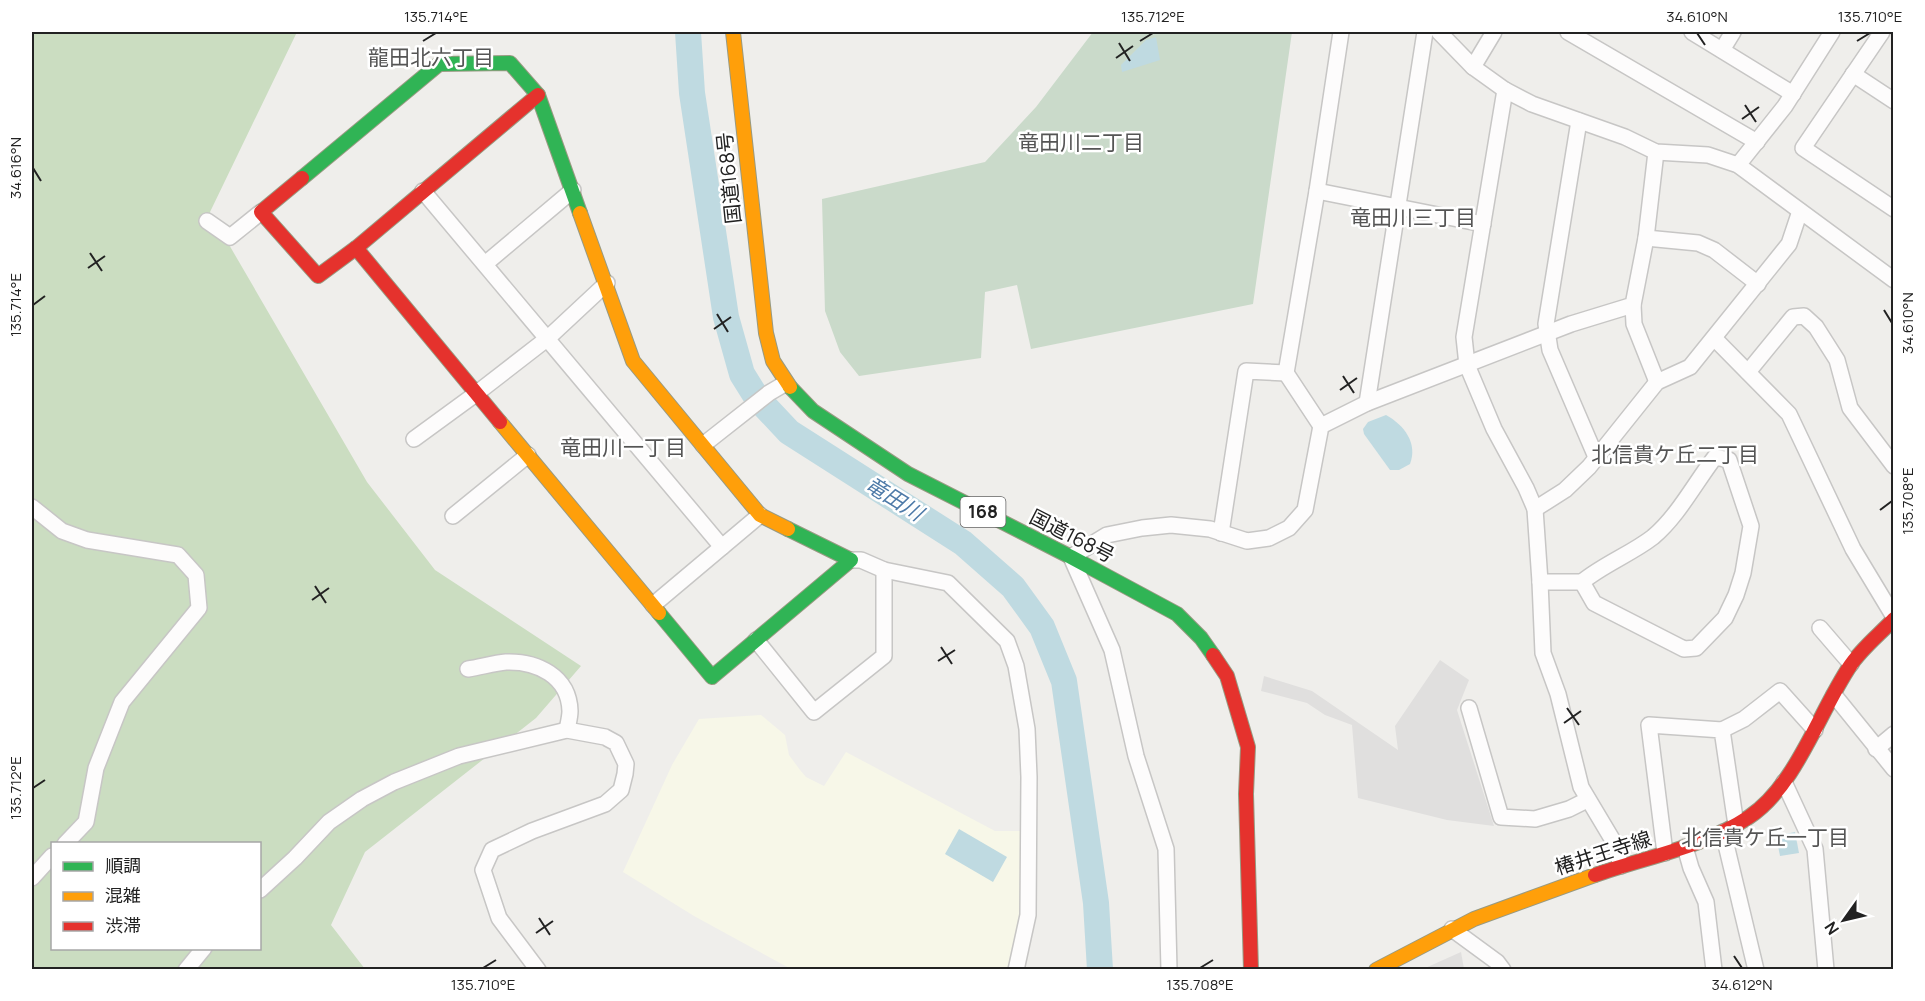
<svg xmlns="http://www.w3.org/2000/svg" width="1925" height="1001" font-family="Manrope,'Noto Sans JP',sans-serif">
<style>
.education{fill:#f7f7e8}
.forest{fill:#cbddc1;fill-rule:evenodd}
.cemetery{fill:#cadaca}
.parking{fill:#e0dfde}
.water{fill:#bfdae1}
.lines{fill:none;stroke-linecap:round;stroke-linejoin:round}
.river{stroke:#bfdae1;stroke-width:26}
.street-casing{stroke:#c7c6c5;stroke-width:18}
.fast-casing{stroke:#989a82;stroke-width:16}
.slow-casing{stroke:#989a82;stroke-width:16}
.jam-casing{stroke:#989a82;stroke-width:16}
.street{stroke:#fdfcfc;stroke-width:15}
.fast{stroke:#30b455;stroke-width:14}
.slow{stroke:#ff9f0a;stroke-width:14}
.jam{stroke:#e5322d;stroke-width:14}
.ticks{fill:none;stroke:#222;stroke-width:2}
.labels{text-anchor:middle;stroke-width:5;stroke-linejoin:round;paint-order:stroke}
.shield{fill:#fff;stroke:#646464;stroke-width:1.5}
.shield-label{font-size:18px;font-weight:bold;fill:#222}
.street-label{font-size:20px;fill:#222;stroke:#fff}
.neighbourhood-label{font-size:21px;fill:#555;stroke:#fff}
.water-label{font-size:21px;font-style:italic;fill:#4d7aa8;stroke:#fff}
.neatline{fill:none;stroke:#222;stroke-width:2}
.ticks-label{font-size:15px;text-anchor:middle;fill:#222}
</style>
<rect width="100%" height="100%" fill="#efeeeb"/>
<!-- education -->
<path class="education" d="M 761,715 L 785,735 L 789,755 L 800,770 L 806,777 L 824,786 L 846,752 L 995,831 L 1024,831 L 1023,916 L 1011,969 L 791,969 L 694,916 L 623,872 L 672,765 L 699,719 Z"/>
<!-- forest -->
<path class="forest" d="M 32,32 L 297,32 L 210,212 L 367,482 L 435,570 L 581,666 L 536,718 L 365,852 L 331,925 L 365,969 L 32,969 ZM 52,844 L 260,844 L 260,948 L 52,948 Z"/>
<!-- cemetery -->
<path class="cemetery" d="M 1093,32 L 1292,32 L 1253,304 L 1031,349 L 1017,285 L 985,292 L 981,358 L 859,376 L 840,352 L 825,311 L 822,199 L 985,162 L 1036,107 Z"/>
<!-- parking -->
<g class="parking">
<path d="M 1440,660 L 1469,680 L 1457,710 L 1494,826 L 1447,820 L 1358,798 L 1352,725 L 1325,715 L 1307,703 L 1261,691 L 1264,676 L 1312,691 L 1398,750 L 1395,726 Z"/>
<path d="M 1461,952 L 1464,969 L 1423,969 Z"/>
</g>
<!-- water -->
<g class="water">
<path d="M 1156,37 L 1160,60 L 1122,72 L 1121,65 L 1146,40 Z"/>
<path d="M 1386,415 C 1404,425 1418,443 1410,464 L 1399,470 L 1390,470 L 1364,434 L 1363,429 L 1368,422 Z"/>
<path d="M 959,829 L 1007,857 L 993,882 L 945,854 Z"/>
<path d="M 1795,832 L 1799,853 L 1780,856 L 1776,836 Z"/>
</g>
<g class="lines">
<!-- river -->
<path class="river" d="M 688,32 L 692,93 L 726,317 L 742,374 L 757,398 L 789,432 L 963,543 L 1013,587 L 1042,627 L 1064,681 L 1096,903 L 1100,970"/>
<!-- street casing -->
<g class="street-casing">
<g id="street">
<path d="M 1439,32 L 1473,67 L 1505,90 L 1532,104 L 1625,137 L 1656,152 L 1708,155 L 1738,165 L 1894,280"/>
<path d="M 1568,32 L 1757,142"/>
<path d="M 1692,32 L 1793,94"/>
<path d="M 1882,32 L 1803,148 L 1894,209"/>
<path d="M 1722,50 L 1733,32"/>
<path d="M 1473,67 L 1494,32"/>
<path d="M 1853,74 L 1894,101"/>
<path d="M 1505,90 L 1464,337 L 1467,365 L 1494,429 L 1526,488 L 1535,509 L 1540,582 L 1582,582"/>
<path d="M 1579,121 L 1546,324 L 1550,350 L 1596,457"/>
<path d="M 1738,165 L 1785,106 L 1832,32"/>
<path d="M 423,191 L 722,547"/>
<path d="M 1317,191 L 1483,224"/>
<path d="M 207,221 L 230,237 L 261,212"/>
<path d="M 1646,238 L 1698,243 L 1714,250 L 1758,284"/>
<path d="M 485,264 L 573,190"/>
<path d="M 1633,305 L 1634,324 L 1657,382"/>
<path d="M 1714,338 L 1789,414 L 1853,549 L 1894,617"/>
<path d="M 1748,372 L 1793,317 L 1804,316 L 1816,327 L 1837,360 L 1850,408 L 1894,466"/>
<path d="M 1367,403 L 1425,32"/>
<path d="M 1321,426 L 1286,373 L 1317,191 L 1341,32"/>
<path d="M 414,439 L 477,393 L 548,338 L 607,283"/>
<path d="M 703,445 L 769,393 L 786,383"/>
<path d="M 1715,457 L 1729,460 L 1751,526 L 1743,573 L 1736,595 L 1725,618 L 1696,648 L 1684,649 L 1594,603 L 1582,582 C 1604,564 1631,554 1653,537 C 1678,516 1695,483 1715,457 Z"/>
<path d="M 32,507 L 62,531 L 87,540 L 178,555 L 196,575 L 199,608 L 122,702 L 96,768 L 86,822 L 65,844"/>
<path d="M 1535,509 L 1565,490 L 1589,467 L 1657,382 L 1690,367 L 1789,244 L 1800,211"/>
<path d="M 453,516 L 528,455"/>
<path d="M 1221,533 L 1246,371 L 1286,373"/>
<path d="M 851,560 L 861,560 L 884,570 L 948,583 L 1007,641 L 1016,666 L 1027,729 L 1029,777 L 1028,915 L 1016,970"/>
<path d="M 1540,582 L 1543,653 L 1558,694 L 1581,787 L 1615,844 L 1621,866"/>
<path d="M 653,605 L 760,515"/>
<path d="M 1820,628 L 1851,664"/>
<path d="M 756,640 L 814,712 L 884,656 L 884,570"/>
<path d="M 468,669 C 481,667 494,663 506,662 C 537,661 569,676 570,711 C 570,717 568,724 567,730"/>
<path d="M 1834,695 L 1894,769"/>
<path d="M 1469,708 L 1501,817 L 1535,819 L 1569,809 L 1587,800"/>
<path d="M 1722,730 L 1744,719 L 1780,691 L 1815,730"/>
<path d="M 1876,749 L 1894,734"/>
<path d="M 1784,782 L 1815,849 L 1826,970"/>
<path d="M 1723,832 L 1756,970"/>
<path d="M 1685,847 L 1691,868 L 1706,902 L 1714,970"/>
<path d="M 1665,853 L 1649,725 L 1722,730 L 1736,825"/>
<path d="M 32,878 L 52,856"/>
<path d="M 260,890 L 295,858 L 329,822 L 362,799 L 394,782 L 459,756 L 567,730 L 605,737 L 616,743 L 626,764 L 625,774 L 621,790 L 605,804 L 532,831 L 492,850 L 483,870 L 499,918 L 538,970"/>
<path d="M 1452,929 L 1497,962 L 1503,970"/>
<path d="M 186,970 L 204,948"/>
<path d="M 1169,970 L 1166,849 L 1136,756 L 1112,650 L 1071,557 L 1107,535 L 1142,528 L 1171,525 L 1210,529 L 1247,541 L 1269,538 L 1289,528 L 1305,510 L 1321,426 L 1367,403 L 1571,324 L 1633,305 L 1646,238 L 1656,152"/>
</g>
</g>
<!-- fast casing -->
<g class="fast-casing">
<g id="fast">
<path d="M 302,178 L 439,64 L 510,63 L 538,95 L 580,213"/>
<path d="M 790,387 L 813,411 L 908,474 L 1071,557 L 1177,614 L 1201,638 L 1213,655"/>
<path d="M 659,613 L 712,677 L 851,560 L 788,529"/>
</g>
</g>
<!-- slow casing -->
<g class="slow-casing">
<g id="slow">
<path d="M 733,32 L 766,333 L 773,361 L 790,387"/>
<path d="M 580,213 L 633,361 L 760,515 L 788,529"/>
<path d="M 500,422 L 659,613"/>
<path d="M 1376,970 L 1474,919 L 1595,875"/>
</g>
</g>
<!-- jam casing -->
<g class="jam-casing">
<g id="jam">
<path d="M 302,178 L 261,212 L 318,276 L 356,248 L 538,95"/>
<path d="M 356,248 L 500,422"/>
<path d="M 1213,655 L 1227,676 L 1248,747 L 1246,794 L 1251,970"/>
<path d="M 1595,875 C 1646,857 1704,847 1749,817 C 1796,786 1819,712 1850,666 C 1861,649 1880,634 1894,619"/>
</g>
</g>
<!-- street -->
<use href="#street" class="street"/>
<!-- fast -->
<use href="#fast" class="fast"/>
<!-- slow -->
<use href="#slow" class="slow"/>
<!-- jam -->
<use href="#jam" class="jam"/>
</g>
<!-- ticks -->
<path class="ticks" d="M 1697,33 L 1705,45M 423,41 L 436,33M 1140,41 L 1153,33M 1857,41 L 1870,33M 1119,43 L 1130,61M 1116,58 L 1133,46M 1745,105 L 1756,122M 1742,119 L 1759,107M 33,168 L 41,181M 90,253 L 102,271M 88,268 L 105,256M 33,305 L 45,296M 1884,310 L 1892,323M 717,314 L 728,332M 714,329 L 731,317M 1343,376 L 1354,393M 1340,390 L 1357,378M 1880,510 L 1892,501M 315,586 L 326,603M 312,600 L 329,588M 941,647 L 952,664M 938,661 L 955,650M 1567,708 L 1579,725M 1564,723 L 1581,711M 33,788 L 45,780M 539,918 L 550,935M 536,933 L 553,921M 1734,956 L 1742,968M 483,968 L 496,960M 1200,968 L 1213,960"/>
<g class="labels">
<!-- shield labels -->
<rect class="shield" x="960.5" y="497" width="45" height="30" rx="4.5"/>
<g class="shield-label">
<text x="983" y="518">168</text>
</g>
<!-- street labels -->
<g class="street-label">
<text transform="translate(729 178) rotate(-96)" y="7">国道168号</text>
<text transform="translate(1072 536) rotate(27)" y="7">国道168号</text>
<text transform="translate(1603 853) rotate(-18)" y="7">椿井王寺線</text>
</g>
<!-- neighbourhood labels -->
<g class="neighbourhood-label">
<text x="431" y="65">龍田北六丁目</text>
<text x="1081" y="150">竜田川二丁目</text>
<text x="1413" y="225">竜田川三丁目</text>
<text x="623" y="455">竜田川一丁目</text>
<text x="1675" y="462">北信貴ケ丘二丁目</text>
<text x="1765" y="845">北信貴ケ丘一丁目</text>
</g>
<!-- water labels -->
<g class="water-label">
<text transform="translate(894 499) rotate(32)" y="7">竜田川</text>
</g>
</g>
<!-- border -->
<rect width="1925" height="1001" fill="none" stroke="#ffffff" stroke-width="66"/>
<!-- legend -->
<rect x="51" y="842" width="210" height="108" fill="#ffffff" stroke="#a7a7a7" stroke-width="1.5"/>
<rect x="63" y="862" width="30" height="9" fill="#30b455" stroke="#a7a7a7" stroke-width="1.5"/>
<text x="105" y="872" font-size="18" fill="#222222">順調</text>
<rect x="63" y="892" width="30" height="9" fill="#ff9f0a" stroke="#a7a7a7" stroke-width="1.5"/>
<text x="105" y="902" font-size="18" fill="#222222">混雑</text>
<rect x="63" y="922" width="30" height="9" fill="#e5322d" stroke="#a7a7a7" stroke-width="1.5"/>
<text x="105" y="932" font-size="18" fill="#222222">渋滞</text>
<!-- north arrow -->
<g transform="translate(1844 920) rotate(236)" stroke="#ffffff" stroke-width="4.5" paint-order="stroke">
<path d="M0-4.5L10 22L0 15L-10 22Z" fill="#222222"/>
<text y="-9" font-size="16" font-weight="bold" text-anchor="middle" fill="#222222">N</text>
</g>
<rect x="33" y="33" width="1859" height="935" class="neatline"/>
<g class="ticks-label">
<text x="436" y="22">135.714°E</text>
<text x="1153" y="22">135.712°E</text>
<text x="1697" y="22">34.610°N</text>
<text x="1870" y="22">135.710°E</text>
<text transform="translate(16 168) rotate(-90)" y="5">34.616°N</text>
<text transform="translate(16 305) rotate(-90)" y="5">135.714°E</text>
<text transform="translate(1908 323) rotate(-90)" y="5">34.610°N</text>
<text transform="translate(1908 501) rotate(-90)" y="5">135.708°E</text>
<text transform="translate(16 788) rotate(-90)" y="5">135.712°E</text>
<text x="483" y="990">135.710°E</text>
<text x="1200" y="990">135.708°E</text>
<text x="1742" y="990">34.612°N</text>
</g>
</svg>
